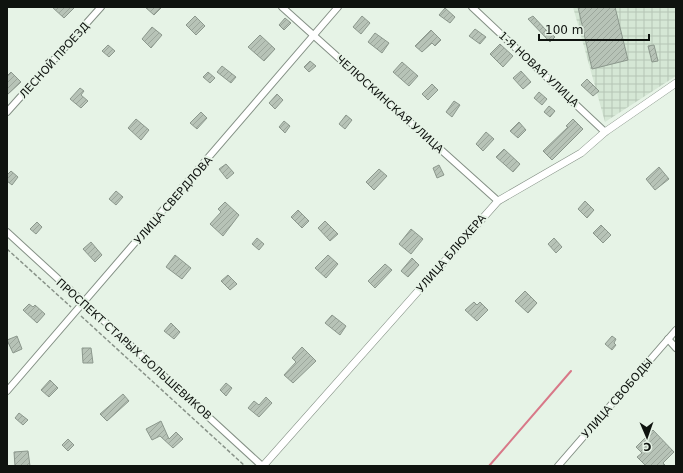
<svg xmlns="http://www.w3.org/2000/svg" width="683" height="473" font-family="'DejaVu Sans',sans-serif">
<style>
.industrial{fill:url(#industrial-grid)}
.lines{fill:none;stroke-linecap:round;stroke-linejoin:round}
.stream{stroke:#d87888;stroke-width:2}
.building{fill:url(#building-hatch);stroke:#8b978c}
.minor-casing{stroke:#849085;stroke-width:8}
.tertiary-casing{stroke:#849085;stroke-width:8}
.path{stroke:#899389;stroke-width:1.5;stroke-dasharray:4 2;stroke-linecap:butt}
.minor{stroke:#fff;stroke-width:6}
.tertiary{stroke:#fff;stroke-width:7}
.labels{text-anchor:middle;stroke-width:4;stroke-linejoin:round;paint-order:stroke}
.street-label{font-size:11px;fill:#0f130f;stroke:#e6f3e6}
</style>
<defs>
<pattern id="industrial-grid" width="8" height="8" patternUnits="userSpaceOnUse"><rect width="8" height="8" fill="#d5e7d5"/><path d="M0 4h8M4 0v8" fill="none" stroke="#b6c5b6"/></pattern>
<pattern id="building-hatch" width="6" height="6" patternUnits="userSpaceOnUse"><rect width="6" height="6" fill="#b7c3b7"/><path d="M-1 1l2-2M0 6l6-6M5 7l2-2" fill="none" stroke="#9ca79c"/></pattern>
</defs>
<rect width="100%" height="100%" fill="#e6f3e6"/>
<!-- industrial -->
<path class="industrial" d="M 573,7 L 676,7 L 676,76 L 605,122 Z"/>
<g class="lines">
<!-- stream -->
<path class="stream" d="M 489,466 L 571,371"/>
</g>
<!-- building -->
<g class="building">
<path d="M 52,7 L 75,7 L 64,18 Z"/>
<path d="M 145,7 L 162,7 L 154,15 Z"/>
<path d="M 578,7 L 615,7 L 628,60 L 592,69 Z"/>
<path d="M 445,8 L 455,17 L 450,23 L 439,15 Z"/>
<path d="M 195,16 L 205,26 L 196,35 L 186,25 Z"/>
<path d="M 362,16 L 370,23 L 361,34 L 353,27 Z"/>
<path d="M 533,16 L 546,30 L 555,37 L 550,42 L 528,19 Z"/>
<path d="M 285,18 L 291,23 L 284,30 L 279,25 Z"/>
<path d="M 152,27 L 162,35 L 151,48 L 142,39 Z"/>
<path d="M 475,29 L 486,37 L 480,44 L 469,36 Z"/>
<path d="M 431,30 L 441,40 L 435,46 L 432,43 L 422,52 L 415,46 Z"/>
<path d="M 375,33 L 389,43 L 382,53 L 368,42 Z"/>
<path d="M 260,35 L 275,49 L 264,61 L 248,47 Z"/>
<path d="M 500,44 L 513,56 L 503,67 L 490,54 Z"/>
<path d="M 108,45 L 115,51 L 109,57 L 102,51 Z"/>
<path d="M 654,45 L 658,61 L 652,62 L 648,46 Z"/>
<path d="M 310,61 L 316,66 L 309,72 L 304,67 Z"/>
<path d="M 402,62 L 418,76 L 409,86 L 393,72 Z"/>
<path d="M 222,66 L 236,77 L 231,83 L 217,72 Z"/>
<path d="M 521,71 L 531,82 L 523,89 L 513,78 Z"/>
<path d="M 11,72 L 21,82 L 7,95 L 7,76 Z"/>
<path d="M 208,72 L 215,78 L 210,83 L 203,77 Z"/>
<path d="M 587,79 L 599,91 L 593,96 L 581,85 Z"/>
<path d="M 432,84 L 438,90 L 428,100 L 422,94 Z"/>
<path d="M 80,88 L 84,91 L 81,95 L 88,101 L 81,108 L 70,99 Z"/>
<path d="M 539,92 L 547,99 L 542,105 L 534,98 Z"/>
<path d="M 277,94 L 283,100 L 275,109 L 269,103 Z"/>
<path d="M 454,101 L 460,105 L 452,117 L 446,112 Z"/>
<path d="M 549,106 L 555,111 L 550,117 L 544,112 Z"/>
<path d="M 201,112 L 207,118 L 197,129 L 190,123 Z"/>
<path d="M 346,115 L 352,120 L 345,129 L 339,124 Z"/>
<path d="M 136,119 L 149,130 L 141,140 L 128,128 Z"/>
<path d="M 573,119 L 583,129 L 552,160 L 543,151 L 568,127 L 566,126 Z"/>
<path d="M 284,121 L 290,126 L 285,133 L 279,127 Z"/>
<path d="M 519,122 L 526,130 L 518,138 L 510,131 Z"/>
<path d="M 486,132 L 494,139 L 483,151 L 476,144 Z"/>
<path d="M 504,149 L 520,164 L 513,172 L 496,157 Z"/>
<path d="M 226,164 L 234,173 L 227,179 L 219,169 Z"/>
<path d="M 439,165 L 444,175 L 437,178 L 433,168 Z"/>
<path d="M 659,167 L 669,179 L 655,190 L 646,179 Z"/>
<path d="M 379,169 L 387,176 L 374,190 L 366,182 Z"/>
<path d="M 11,171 L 18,177 L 12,185 L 7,181 L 7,175 Z"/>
<path d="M 116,191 L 123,197 L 116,205 L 109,199 Z"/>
<path d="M 585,201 L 594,210 L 587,218 L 578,209 Z"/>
<path d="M 225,202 L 239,215 L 223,236 L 210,224 L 221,212 L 218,209 Z"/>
<path d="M 298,210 L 309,221 L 302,228 L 291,217 Z"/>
<path d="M 325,221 L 338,234 L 330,241 L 318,228 Z"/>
<path d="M 37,222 L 42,227 L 36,234 L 30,229 Z"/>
<path d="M 601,225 L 611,235 L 603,243 L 593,233 Z"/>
<path d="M 411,229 L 423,239 L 411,254 L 399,244 Z"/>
<path d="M 257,238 L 264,244 L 259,250 L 252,244 Z"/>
<path d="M 554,238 L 562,247 L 556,253 L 548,244 Z"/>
<path d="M 91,242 L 102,255 L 95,262 L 83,249 Z"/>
<path d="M 175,255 L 191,268 L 182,279 L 166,267 Z"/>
<path d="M 328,255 L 338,264 L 326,278 L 315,268 Z"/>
<path d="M 412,258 L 419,265 L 408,277 L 401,271 Z"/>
<path d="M 385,264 L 392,270 L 375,288 L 368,281 Z"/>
<path d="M 228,275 L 237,284 L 230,290 L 221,281 Z"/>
<path d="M 525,291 L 537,303 L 528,313 L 515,301 Z"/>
<path d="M 474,302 L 477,305 L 480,302 L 488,310 L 477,321 L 465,310 Z"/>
<path d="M 29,304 L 33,307 L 35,305 L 45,314 L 37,323 L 23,310 Z"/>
<path d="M 332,315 L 346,326 L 340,335 L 325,323 Z"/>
<path d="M 171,323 L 180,332 L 174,339 L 164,331 Z"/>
<path d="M 17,336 L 22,349 L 13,353 L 7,340 Z"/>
<path d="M 612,336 L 616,339 L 614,343 L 616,345 L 612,350 L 605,344 Z"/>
<path d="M 302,347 L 316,361 L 293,383 L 284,375 L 296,362 L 292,358 Z"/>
<path d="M 82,348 L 91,348 L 93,363 L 83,363 Z"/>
<path d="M 50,380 L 58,388 L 49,397 L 41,390 Z"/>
<path d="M 226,383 L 232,388 L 226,396 L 220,390 Z"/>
<path d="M 123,394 L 129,401 L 107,421 L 100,414 Z"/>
<path d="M 266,397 L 272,403 L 259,417 L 248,408 L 254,401 L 259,405 Z"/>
<path d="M 19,413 L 28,420 L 23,425 L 15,418 Z"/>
<path d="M 161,421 L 169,439 L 176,432 L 183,439 L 173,448 L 160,436 L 152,440 L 146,429 Z"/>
<path d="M 653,430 L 674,452 L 663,463 L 666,466 L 646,466 L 637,457 L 642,453 L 636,447 Z"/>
<path d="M 68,439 L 74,445 L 68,451 L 62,445 Z"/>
<path d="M 28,451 L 30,466 L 15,466 L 14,452 Z"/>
</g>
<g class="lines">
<!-- minor casing -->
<g class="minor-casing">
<g id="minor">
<path d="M 282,7 L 498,201"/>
<path d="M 472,7 L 605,132"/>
<path d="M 7,112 L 101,7"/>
<path d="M 7,232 L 262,466"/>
<path d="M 668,339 L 676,348"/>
<path d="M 7,391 L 338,7"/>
<path d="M 558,466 L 676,330"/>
</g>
</g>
<!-- tertiary casing -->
<g class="tertiary-casing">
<path id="tertiary" d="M 263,466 L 498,201 L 581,153 L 605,132 L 676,83"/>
</g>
<!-- path -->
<g class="path">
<path d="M 7,249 L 71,307"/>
<path d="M 81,316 L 245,466"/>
</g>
<!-- minor -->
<use href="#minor" class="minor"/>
<!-- tertiary -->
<use href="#tertiary" class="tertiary"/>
</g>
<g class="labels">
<!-- street labels -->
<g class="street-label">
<text transform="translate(54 60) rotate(-48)" y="4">ЛЕСНОЙ ПРОЕЗД</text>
<text transform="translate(539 69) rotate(43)" y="4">1-Я НОВАЯ УЛИЦА</text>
<text transform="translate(390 104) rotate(42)" y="4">ЧЕЛЮСКИНСКАЯ УЛИЦА</text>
<text transform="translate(173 200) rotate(-49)" y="4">УЛИЦА СВЕРДЛОВА</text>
<text transform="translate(451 253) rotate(-49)" y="4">УЛИЦА БЛЮХЕРА</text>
<text transform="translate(134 349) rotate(42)" y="4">ПРОСПЕКТ СТАРЫХ БОЛЬШЕВИКОВ</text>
<text transform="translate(617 398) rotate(-49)" y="4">УЛИЦА СВОБОДЫ</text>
</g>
</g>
<!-- border -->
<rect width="683" height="473" fill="none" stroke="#0f130f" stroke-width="16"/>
<!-- north arrow -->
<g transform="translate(647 437) rotate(178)" stroke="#e6f3e6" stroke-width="3" paint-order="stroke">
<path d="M0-3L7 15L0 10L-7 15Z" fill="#0f130f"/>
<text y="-6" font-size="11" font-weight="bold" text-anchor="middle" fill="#0f130f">С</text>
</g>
<!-- scale -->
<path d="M539 34v6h110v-6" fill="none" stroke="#0f130f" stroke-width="2"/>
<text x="545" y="34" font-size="12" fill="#0f130f" stroke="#e6f3e6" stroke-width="3" paint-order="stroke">100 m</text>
</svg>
